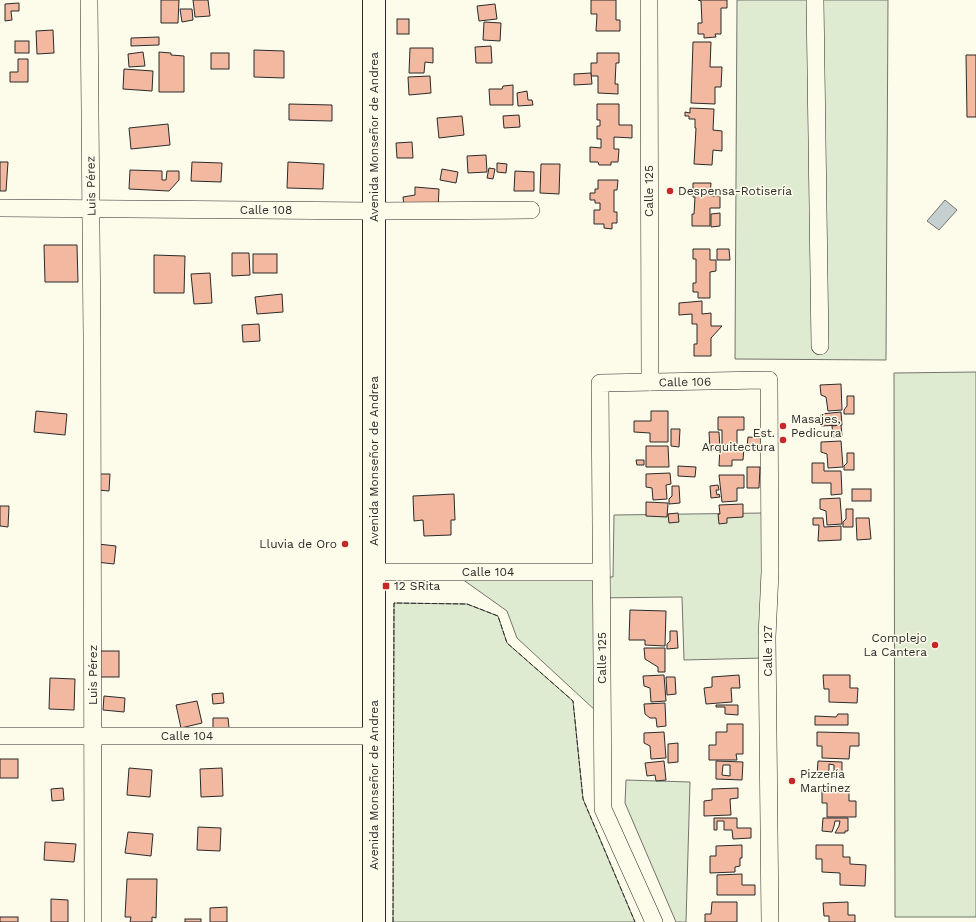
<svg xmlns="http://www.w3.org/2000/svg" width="976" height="922" font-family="'Work Sans',sans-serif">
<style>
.green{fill:#deebd1;stroke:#74746e}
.water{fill:#c7d0d0;stroke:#74746e}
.building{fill:#f2b8a0;stroke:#2b2b2b;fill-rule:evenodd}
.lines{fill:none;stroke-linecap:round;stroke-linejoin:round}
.minor-casing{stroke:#2b2b2b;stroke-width:18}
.secondary-casing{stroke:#2b2b2b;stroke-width:24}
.minor{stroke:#fdfbea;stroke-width:17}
.secondary{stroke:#fdfbea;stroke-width:22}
.fence{stroke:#2b2b2b;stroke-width:1;stroke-dasharray:5 2;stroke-linecap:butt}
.poi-dot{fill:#c62828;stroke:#fdfbea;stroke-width:1.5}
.labels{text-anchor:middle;stroke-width:3;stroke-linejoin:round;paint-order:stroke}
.street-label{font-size:12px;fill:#2b2b2b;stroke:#fdfbea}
.poi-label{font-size:12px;fill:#2b2b2b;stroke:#fdfbea;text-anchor:start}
</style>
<rect width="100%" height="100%" fill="#fdfbea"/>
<!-- green -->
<g class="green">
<path d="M 737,0 L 888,0 L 886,360 L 735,359 Z"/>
<path d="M 976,372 L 976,917 L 895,917 L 894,373 Z"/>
<path d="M 763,513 L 764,658 L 684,660 L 682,597 L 596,598 L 596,711 L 517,638 L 507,611 L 455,574 L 613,577 L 614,515 Z"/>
<path d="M 394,603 L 467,604 L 498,616 L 507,643 L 573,701 L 583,799 L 635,922 L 393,922 Z"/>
<path d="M 626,780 L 690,782 L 686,922 L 676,922 L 625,803 Z"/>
</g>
<!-- water -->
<path class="water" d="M 945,200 L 957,210 L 939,230 L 927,221 Z"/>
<!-- building -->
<g class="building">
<path d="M 161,0 L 179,0 L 178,23 L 161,23 Z"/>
<path d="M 193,0 L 208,0 L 210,16 L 195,17 Z"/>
<path d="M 591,0 L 616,0 L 616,20 L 620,20 L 620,31 L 596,31 L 597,14 L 591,14 Z"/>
<path d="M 698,0 L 727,0 L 727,8 L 721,8 L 721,34 L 715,34 L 716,37 L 704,38 L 704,34 L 698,34 L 698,23 L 702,23 L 701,1 Z"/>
<path d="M 19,3 L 19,11 L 11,11 L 12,20 L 5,21 L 5,4 Z"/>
<path d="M 495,4 L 497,19 L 479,21 L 477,6 Z"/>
<path d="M 180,9 L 192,9 L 193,20 L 182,22 Z"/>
<rect x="397" y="19" width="12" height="15"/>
<path d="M 484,22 L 501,23 L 500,41 L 483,40 Z"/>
<path d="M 53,30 L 54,53 L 37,54 L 36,31 Z"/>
<path d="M 159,37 L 159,45 L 131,46 L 131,38 Z"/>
<rect x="15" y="41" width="14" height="12"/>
<path d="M 693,42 L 711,42 L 710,67 L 722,67 L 721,87 L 715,87 L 715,104 L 691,103 Z"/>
<path d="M 491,46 L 492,63 L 476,63 L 475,47 Z"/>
<path d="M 410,48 L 433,48 L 433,63 L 425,62 L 424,73 L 409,73 Z"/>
<path d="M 254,50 L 284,51 L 284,78 L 254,77 Z"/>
<path d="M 143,52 L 145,66 L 129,67 L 128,54 Z"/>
<path d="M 159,52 L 171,53 L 171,55 L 184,56 L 184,92 L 159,92 Z"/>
<rect x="211" y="53" width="18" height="16"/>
<path d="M 597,53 L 619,53 L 619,63 L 616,63 L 615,84 L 618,84 L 618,94 L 598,93 L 598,76 L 591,76 L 591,63 L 597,63 Z"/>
<path d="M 966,55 L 976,55 L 976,117 L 967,117 Z"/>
<path d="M 18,59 L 28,59 L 28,82 L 10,82 L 10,72 L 18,72 Z"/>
<path d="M 124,69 L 153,71 L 152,91 L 123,89 Z"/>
<path d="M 591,73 L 592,84 L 574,85 L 574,74 Z"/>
<path d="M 430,76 L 431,93 L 409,95 L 408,77 Z"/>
<path d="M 513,85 L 513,105 L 490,105 L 489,89 L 502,89 L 503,86 Z"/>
<path d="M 527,91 L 528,100 L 532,100 L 533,105 L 518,106 L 517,93 Z"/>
<path d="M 289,104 L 332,105 L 332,121 L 289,120 Z"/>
<path d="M 597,104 L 619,104 L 619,125 L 632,125 L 632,138 L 614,137 L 614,149 L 619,149 L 618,162 L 611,162 L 611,165 L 599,165 L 598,162 L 590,162 L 590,147 L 601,148 L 601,139 L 597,139 L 597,126 L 600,126 L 600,120 L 597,120 Z"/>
<path d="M 690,108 L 714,109 L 713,130 L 722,131 L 722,151 L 713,150 L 712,165 L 694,164 L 696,128 L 695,128 L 695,119 L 689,119 L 689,116 L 685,116 L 685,112 L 690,113 Z"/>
<path d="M 519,115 L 520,127 L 504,128 L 503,116 Z"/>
<path d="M 462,116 L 464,135 L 439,138 L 437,118 Z"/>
<path d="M 168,124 L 170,145 L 131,149 L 129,128 Z"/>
<path d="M 412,142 L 413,158 L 397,158 L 396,143 Z"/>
<path d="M 486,155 L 487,172 L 468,173 L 467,156 Z"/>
<path d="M 0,162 L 8,162 L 6,191 L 0,191 Z"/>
<path d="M 192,162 L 222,163 L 221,182 L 191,181 Z"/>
<path d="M 288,162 L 324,164 L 323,189 L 287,188 Z"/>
<path d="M 497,163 L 507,164 L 506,173 L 497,172 Z"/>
<path d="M 541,164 L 560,164 L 559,194 L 540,193 Z"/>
<path d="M 489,168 L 495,169 L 493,179 L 487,178 Z"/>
<path d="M 442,169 L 458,172 L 456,183 L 440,180 Z"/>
<path d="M 130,170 L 162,171 L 162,180 L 166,180 L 167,171 L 179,171 L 179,180 L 169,191 L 129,189 Z"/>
<path d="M 515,171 L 534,172 L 534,191 L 514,191 Z"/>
<path d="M 598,180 L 618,180 L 617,190 L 614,190 L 614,212 L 617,212 L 617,223 L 612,223 L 612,229 L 604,228 L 604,224 L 594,224 L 594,210 L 600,210 L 600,203 L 595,203 L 595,200 L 590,200 L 590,193 L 595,193 L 595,189 L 598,189 Z"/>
<path d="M 693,183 L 711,183 L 710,196 L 720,196 L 720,208 L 710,208 L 710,226 L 692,226 L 692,214 L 694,214 L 695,197 L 693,197 Z"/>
<path d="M 415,187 L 439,189 L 438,209 L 404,207 L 403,197 L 415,195 Z"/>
<path d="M 720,213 L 720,226 L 711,227 L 711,214 Z"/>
<path d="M 44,245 L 77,245 L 78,282 L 45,282 Z"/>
<path d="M 693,249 L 710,249 L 710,260 L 716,260 L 716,271 L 710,272 L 710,298 L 698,298 L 698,292 L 693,292 L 693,283 L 696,283 L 696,259 L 693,259 Z"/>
<path d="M 717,249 L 729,249 L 730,260 L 717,260 Z"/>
<path d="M 232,253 L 249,253 L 250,275 L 232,276 Z"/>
<rect x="253" y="254" width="24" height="19"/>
<path d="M 154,255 L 185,256 L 184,293 L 154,293 Z"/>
<path d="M 210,273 L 212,303 L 194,304 L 191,274 Z"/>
<path d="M 282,294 L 283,312 L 257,314 L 255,297 Z"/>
<path d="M 702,301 L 702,314 L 711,313 L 711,326 L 722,326 L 711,338 L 711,356 L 694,356 L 694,344 L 697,344 L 697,324 L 692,324 L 692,314 L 679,315 L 679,303 Z"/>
<path d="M 259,324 L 260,341 L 243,342 L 242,325 Z"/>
<path d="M 841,384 L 842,410 L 828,411 L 826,397 L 821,395 L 820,385 Z"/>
<path d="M 847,396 L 854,396 L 854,414 L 844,414 L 844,410 L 847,406 Z"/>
<path d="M 36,411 L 67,414 L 65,435 L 34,432 Z"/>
<path d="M 651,411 L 668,411 L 668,442 L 650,442 L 650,433 L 634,432 L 634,421 L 651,421 Z"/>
<path d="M 841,412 L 842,425 L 821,426 L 821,414 Z"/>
<path d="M 718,417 L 744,417 L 744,430 L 737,430 L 737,445 L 722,445 L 722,430 L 718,430 Z"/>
<path d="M 841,425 L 842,436 L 833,437 L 832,426 Z"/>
<path d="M 671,429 L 680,429 L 679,447 L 671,446 Z"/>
<path d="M 709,432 L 719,432 L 720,449 L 710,449 Z"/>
<path d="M 748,437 L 761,438 L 761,448 L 747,447 Z"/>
<path d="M 841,441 L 843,467 L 828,468 L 827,454 L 821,452 L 821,442 Z"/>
<path d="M 646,446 L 668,446 L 669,467 L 646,467 Z"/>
<path d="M 720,446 L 744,447 L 743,460 L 732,460 L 732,466 L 719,466 Z"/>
<path d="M 847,453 L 854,453 L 854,470 L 844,470 L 844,466 L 847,463 Z"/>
<path d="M 636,460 L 644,460 L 644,465 L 637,465 Z"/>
<path d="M 812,463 L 824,463 L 824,471 L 841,471 L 842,494 L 831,495 L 831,483 L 812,483 Z"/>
<path d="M 678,466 L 696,467 L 695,477 L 678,476 Z"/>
<path d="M 747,467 L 760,467 L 759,488 L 747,488 Z"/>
<path d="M 670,473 L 671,484 L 666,485 L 667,499 L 653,500 L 652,488 L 646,487 L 646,474 Z"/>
<path d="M 99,474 L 110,474 L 109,491 L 98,490 Z"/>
<path d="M 719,475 L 744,475 L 744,488 L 737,488 L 737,501 L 722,502 Z"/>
<path d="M 718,485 L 719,490 L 716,490 L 717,495 L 719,494 L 720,497 L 711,498 L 710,486 Z"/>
<path d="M 672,486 L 679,486 L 680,503 L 669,504 L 669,499 L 672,496 Z"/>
<rect x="852" y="489" width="19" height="12"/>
<path d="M 454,494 L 455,520 L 451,520 L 451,535 L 424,536 L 423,520 L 414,521 L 413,496 Z"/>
<path d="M 840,498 L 842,524 L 827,525 L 826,511 L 820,509 L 820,499 Z"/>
<path d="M 646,502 L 668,503 L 667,517 L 646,516 Z"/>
<path d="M 743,504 L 743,517 L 727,518 L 727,523 L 719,524 L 718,514 L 720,514 L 719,505 Z"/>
<path d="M 0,506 L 9,506 L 8,527 L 0,526 Z"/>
<path d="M 846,509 L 853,509 L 853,527 L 843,527 L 843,522 L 846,519 Z"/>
<path d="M 678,513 L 679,522 L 669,523 L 668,514 Z"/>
<path d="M 813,518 L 823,518 L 824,527 L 841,526 L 841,540 L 818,541 L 819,525 L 813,525 Z"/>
<path d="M 856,518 L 869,518 L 871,539 L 857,540 Z"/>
<path d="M 98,544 L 116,546 L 114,564 L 96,562 Z"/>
<path d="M 630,610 L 666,611 L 665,646 L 645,645 L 645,640 L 629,640 Z"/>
<path d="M 670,631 L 677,631 L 678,648 L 667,649 L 667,644 L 670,641 Z"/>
<path d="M 644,648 L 665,648 L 665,672 L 658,672 L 658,667 L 645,659 Z"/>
<rect x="98" y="651" width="21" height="26"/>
<path d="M 664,675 L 666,701 L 651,702 L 650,688 L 644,686 L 643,676 Z"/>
<path d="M 739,675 L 740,688 L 731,688 L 732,702 L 706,704 L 704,688 L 712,687 L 712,677 Z"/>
<path d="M 823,675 L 850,675 L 850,688 L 858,688 L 857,703 L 829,702 L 829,689 L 824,689 Z"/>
<path d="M 666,677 L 675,677 L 676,694 L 667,695 Z"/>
<path d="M 50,678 L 75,679 L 74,710 L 49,709 Z"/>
<path d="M 223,693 L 224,703 L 213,704 L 212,694 Z"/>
<path d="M 104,696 L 125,698 L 124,712 L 103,710 Z"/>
<path d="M 197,701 L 202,723 L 181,728 L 176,705 Z"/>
<path d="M 665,703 L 666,726 L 657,727 L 656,718 L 650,718 L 645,714 L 644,704 Z"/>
<path d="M 716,705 L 738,705 L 738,715 L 725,714 L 725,707 L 716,707 Z"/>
<path d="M 838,714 L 848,714 L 848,725 L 815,725 L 815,716 L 836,717 Z"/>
<path d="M 213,718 L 228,718 L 229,728 L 213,728 Z"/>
<path d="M 727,724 L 743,724 L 743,754 L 736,754 L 737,760 L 709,760 L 709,745 L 716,745 L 716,732 L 727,732 Z"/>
<path d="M 664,732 L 666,758 L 651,759 L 650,746 L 644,743 L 644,733 Z"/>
<path d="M 817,732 L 859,733 L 859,746 L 850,746 L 849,759 L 822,758 L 822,746 L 817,746 Z"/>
<path d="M 678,743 L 678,762 L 668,763 L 668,744 Z"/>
<rect x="0" y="759" width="18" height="19"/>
<path d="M 664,761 L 666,780 L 656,781 L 655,775 L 647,776 L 645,763 Z"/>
<path d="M 716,761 L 743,762 L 742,780 L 716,779 ZM 723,765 L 730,765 L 730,776 L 722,775 Z"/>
<path d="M 818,761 L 842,762 L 842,774 L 839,775 L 839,777 L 829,776 L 834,770 L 834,765 L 829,764 L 829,770 L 826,775 L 817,775 Z"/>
<path d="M 129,768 L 152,770 L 150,797 L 127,795 Z"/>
<path d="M 222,768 L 223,796 L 201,797 L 200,769 Z"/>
<path d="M 63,788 L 64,800 L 52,801 L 51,789 Z"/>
<path d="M 738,788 L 738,798 L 730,799 L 731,815 L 704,816 L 704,801 L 712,800 L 712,789 Z"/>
<path d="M 849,788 L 849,801 L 856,801 L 856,817 L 827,817 L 827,803 L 822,803 L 822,789 Z"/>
<path d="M 714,818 L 737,818 L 737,828 L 751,828 L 751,838 L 733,839 L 732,830 L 724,830 L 724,821 L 717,821 L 717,830 L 714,830 Z"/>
<path d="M 823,818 L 848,818 L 848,831 L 845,831 L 845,833 L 835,833 L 839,826 L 840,821 L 835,821 L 834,826 L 832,832 L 822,831 Z"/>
<path d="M 198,827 L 221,828 L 220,851 L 197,850 Z"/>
<path d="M 128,832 L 153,834 L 151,856 L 125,853 Z"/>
<path d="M 45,842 L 76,844 L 74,862 L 44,860 Z"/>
<path d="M 742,845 L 742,858 L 740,858 L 740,866 L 735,867 L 735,872 L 710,873 L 710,856 L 716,856 L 716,846 Z"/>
<path d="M 816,845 L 843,845 L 843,857 L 850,857 L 850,864 L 866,865 L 865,886 L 840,885 L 840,873 L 822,872 L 822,859 L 816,859 Z"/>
<path d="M 742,874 L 742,885 L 755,885 L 755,895 L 717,895 L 717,875 Z"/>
<path d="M 127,879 L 157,879 L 156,918 L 152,917 L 152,922 L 130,922 L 131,917 L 125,917 Z"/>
<path d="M 51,899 L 68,900 L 68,922 L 51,922 Z"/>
<path d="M 712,902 L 737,902 L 737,922 L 705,922 L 705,914 L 711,914 Z"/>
<path d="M 848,902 L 848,915 L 855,915 L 855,922 L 829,922 L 829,916 L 824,916 L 823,903 Z"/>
<path d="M 227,907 L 227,922 L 210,922 L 210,908 Z"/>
<rect x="0" y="917" width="18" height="5"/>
<rect x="185" y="919" width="16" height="3"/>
</g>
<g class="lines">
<!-- minor casing -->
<g class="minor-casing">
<g id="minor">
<path d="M 89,0 L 92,338 L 93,922"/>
<path d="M 649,0 L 650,382"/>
<path d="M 815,0 L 820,346"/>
<path d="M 0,208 L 374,211 L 531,210"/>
<path d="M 374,572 L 601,572"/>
<path d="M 0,736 L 374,736"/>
<path d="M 654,922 L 603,809 L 600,383 L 769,380 L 770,572 L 767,637 L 770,922"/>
</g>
</g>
<!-- secondary casing -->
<g class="secondary-casing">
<path id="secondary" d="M 374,922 L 374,0"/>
</g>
<!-- minor -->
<use href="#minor" class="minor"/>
<!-- secondary -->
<use href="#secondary" class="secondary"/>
<!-- fence -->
<path class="fence" d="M 393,922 L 394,603 L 467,604 L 498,616 L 507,643 L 573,701 L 583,799 L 635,922"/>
</g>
<!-- markers -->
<g class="poi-dot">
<circle cx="670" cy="191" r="4"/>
<circle cx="783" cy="426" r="4"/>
<circle cx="783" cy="440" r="4"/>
<circle cx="345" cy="544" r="4"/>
<rect x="382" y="582" width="8" height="8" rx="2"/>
<circle cx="935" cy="645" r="4"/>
<circle cx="792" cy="781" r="4"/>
</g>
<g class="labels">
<!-- street labels -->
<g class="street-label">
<text transform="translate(374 137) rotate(-90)" y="4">Avenida Monseñor de Andrea</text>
<text transform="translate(91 186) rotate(-91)" y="4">Luis Pérez</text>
<text transform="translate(649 191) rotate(-90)" y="4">Calle 125</text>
<text x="266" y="214">Calle 108</text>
<text transform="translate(685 382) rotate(-1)" y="4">Calle 106</text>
<text transform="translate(374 461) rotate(-90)" y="4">Avenida Monseñor de Andrea</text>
<text x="488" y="576">Calle 104</text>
<text transform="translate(768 651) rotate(-90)" y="4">Calle 127</text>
<text transform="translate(602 658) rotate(-90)" y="4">Calle 125</text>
<text transform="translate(93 675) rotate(-90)" y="4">Luis Pérez</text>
<text x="187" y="740">Calle 104</text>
<text transform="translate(374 785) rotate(-90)" y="4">Avenida Monseñor de Andrea</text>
</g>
<!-- poi labels -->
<g class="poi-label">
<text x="678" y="195">Despensa-Rotisería</text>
<text x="791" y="423">Masajes,<tspan x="791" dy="14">Pedicura</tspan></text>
<text x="775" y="437" text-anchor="end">Est.<tspan x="775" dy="14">Arquitectura</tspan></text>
<text x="337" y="548" text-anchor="end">Lluvia de Oro</text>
<text x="394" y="590">12 SRita</text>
<text x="927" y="642" text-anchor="end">Complejo<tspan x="927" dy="14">La Cantera</tspan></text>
<text x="800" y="778">Pizzería<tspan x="800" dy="14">Martinez</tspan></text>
</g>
</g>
</svg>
